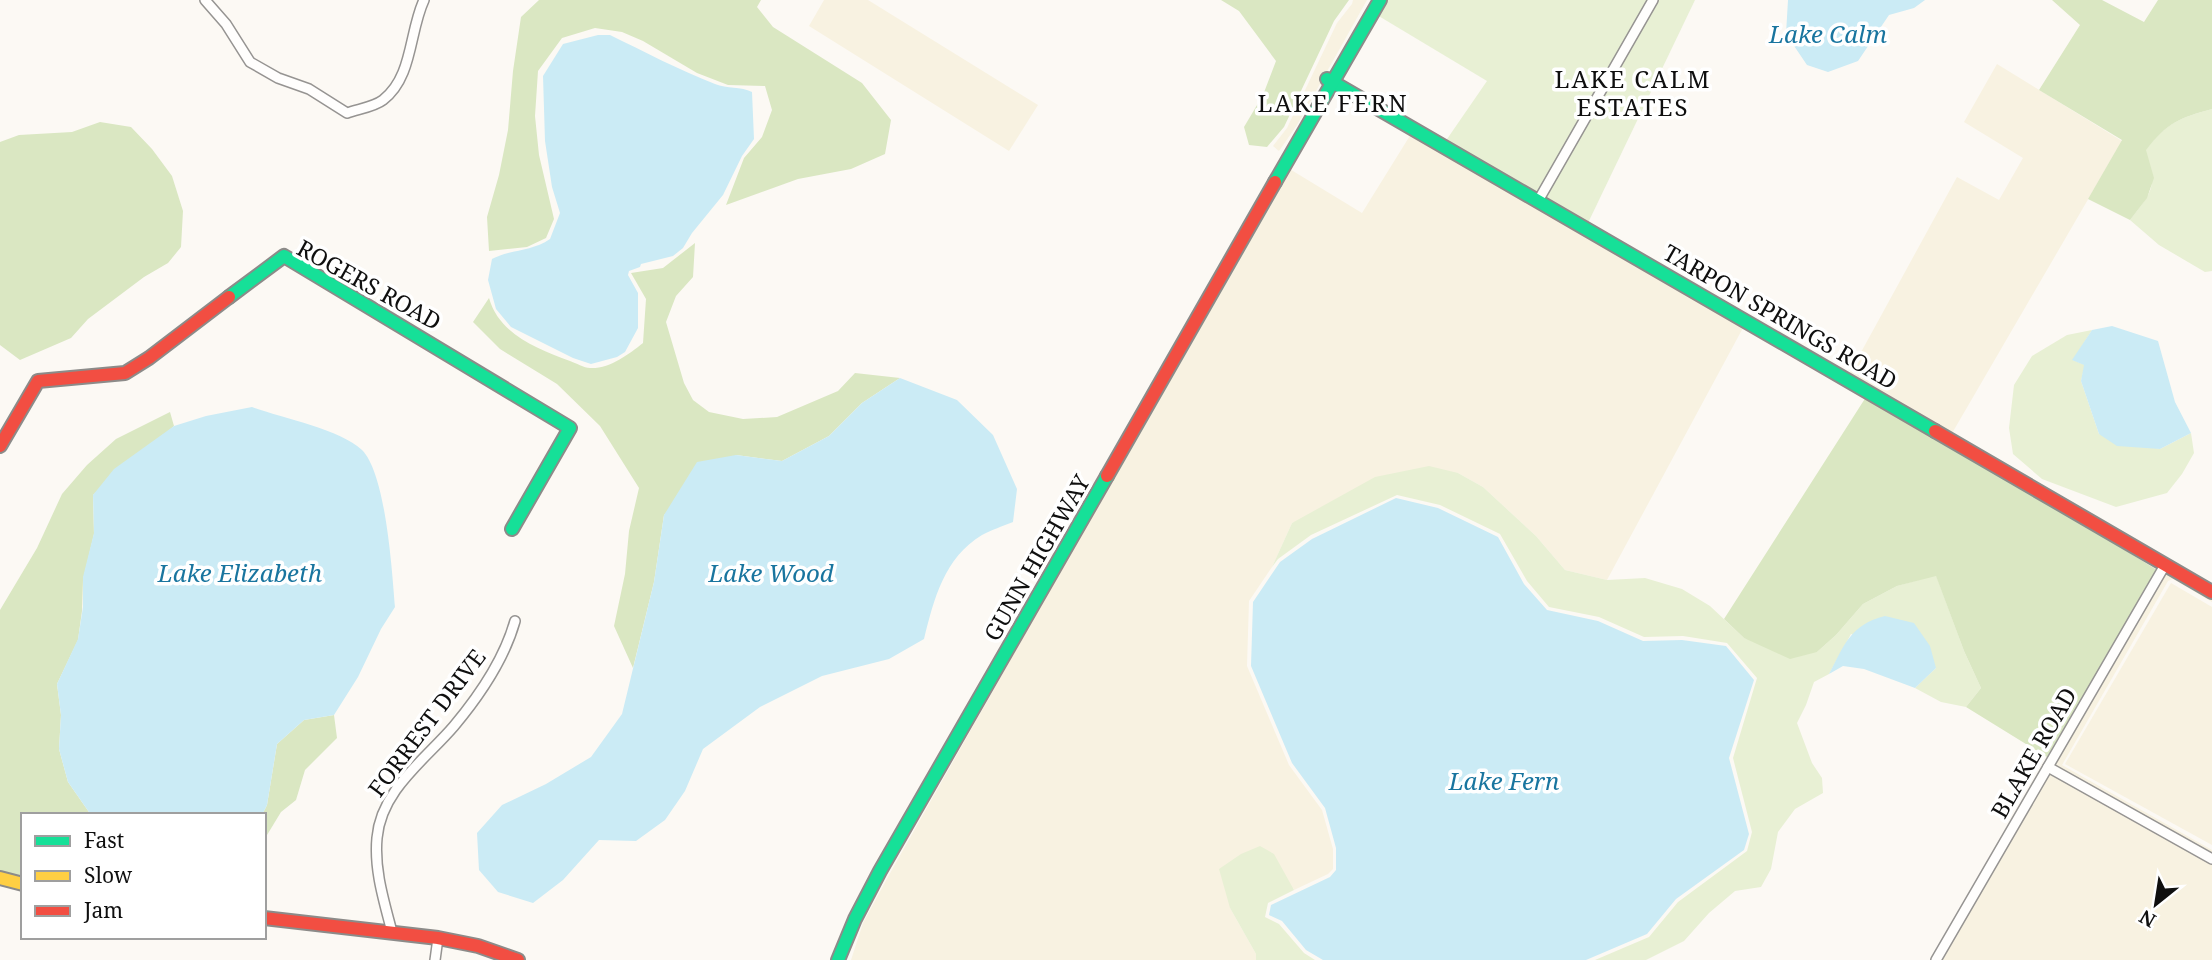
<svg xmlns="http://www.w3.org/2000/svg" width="2212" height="960" font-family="'Noto Serif',serif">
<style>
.farmland{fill:#f8f2e1}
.green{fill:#e8f0d4}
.forest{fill:#dae7c2}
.water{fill:#cbebf5}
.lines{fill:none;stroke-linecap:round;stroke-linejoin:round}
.street-casing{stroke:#969492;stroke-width:12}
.fast-casing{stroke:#8c8b89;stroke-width:16}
.slow-casing{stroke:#8c8b89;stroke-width:16}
.jam-casing{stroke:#8c8b89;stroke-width:16}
.street{stroke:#fffefd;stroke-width:9}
.fast{stroke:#16e098;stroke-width:12}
.slow{stroke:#ffcf43;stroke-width:12}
.jam{stroke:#f24e42;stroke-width:12}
.labels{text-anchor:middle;stroke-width:7;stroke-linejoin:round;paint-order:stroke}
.street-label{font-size:23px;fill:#0f0f0f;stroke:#fff}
.water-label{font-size:24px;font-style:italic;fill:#19759f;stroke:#fff}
.neighbourhood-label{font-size:24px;letter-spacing:2px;fill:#0f0f0f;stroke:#fff}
</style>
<rect width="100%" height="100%" fill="#fcf9f4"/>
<!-- farmland -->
<g class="farmland">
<path d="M 824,0 L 868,0 L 1038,105 L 1009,151 L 809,26 Z"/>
<path d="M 1353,0 L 1367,0 L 1297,125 L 1279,151 L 1273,146 L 1287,128 L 1337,23 L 1352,4 Z"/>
<path d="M 1997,64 L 2122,141 L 1951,435 L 1848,376 L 1957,177 L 1999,200 L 2023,158 L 1964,122 Z"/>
<path d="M 1411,134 L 1744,326 L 1607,580 L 1565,570 L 1536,536 L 1483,487 L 1458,473 L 1292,523 L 1272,567 L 1249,601 L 1247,666 L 1289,765 L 1322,810 L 1333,849 L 1333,869 L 1328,874 L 1294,890 L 1293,888 L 1230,908 L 1256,954 L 1256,960 L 851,960 L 863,923 L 889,875 L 1288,168 L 1362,213 Z"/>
<path d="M 2166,571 L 2212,598 L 2212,602 L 2173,579 L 2168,581 L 2062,765 L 2212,850 L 2212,853 L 2054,765 Z"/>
<path d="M 2171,583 L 2212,607 L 2212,845 L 2065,764 Z"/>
<path d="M 2050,773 L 2212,864 L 2212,960 L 1941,960 Z"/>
</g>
<!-- green -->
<g class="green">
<path d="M 1385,0 L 1648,0 L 1537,195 L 1445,142 L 1487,81 L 1377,15 Z"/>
<path d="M 1658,0 L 1695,0 L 1587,225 L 1544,199 Z"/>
<path d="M 2212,109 L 2212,271 L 2205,272 L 2159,245 L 2130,220 C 2154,189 2157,188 2145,150 C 2167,123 2179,118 2212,109 Z"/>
<path d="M 2092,330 L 2073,360 L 2085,365 L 2081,381 L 2099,434 L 2160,449 L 2191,433 L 2194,453 L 2182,474 L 2167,493 L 2116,507 L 2042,479 L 2013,454 L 2009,428 L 2014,385 L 2032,356 L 2067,335 Z"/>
<path d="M 1429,466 L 1458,473 L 1483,487 L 1536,536 L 1565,570 L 1607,580 L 1645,578 L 1682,589 L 1710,606 L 1744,638 L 1817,652 L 1836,635 L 1863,604 L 1897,586 L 1936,575 L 1964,651 L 1981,688 L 1966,707 L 1941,702 L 1915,688 L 1936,668 L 1851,634 L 1829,674 L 1814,682 L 1806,705 L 1797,723 L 1812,763 L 1822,778 L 1823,793 L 1795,809 L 1778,832 L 1771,869 L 1761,887 L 1735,891 L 1709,913 L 1684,941 L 1646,960 L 1595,960 L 1649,937 L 1678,902 L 1747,851 L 1752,832 L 1733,758 L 1757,678 L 1727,643 L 1683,636 L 1644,637 L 1599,617 L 1549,607 L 1527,581 L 1500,534 L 1440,505 L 1397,495 L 1311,535 L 1278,559 L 1272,567 L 1292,523 L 1375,477 Z"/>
<path d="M 1260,846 L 1274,854 L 1294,890 L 1268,903 L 1265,917 L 1279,924 L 1304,953 L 1315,960 L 1256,960 L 1256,954 L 1230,908 L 1219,869 L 1241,854 Z"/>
</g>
<!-- forest -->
<g class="forest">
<path d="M 539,0 L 761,0 L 757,7 L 773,27 L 862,83 L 891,120 L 885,154 L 851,169 L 798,179 L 726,205 L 744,158 L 762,137 L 772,110 L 765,86 L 728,85 L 697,73 L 643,41 L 622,32 L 595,28 L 562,38 L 538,71 L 535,116 L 539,155 L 554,219 L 546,238 L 527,247 L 489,251 L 487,217 L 499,175 L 508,130 L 513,71 L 521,17 Z"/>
<path d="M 1221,0 L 1349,0 L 1334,21 L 1284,127 L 1267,147 L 1249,145 L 1244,127 L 1263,95 L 1276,61 L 1239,11 Z"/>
<path d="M 2052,0 L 2102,0 L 2144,22 L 2158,0 L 2212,0 L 2212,109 C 2179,118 2167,123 2146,150 L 2154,178 L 2147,198 L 2130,220 L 2088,199 L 2122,140 L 2039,90 L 2080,25 Z"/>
<path d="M 100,122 L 131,127 L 152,149 L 172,176 L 183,211 L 181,247 L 168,263 L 144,277 L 88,319 L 71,338 L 20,360 L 0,345 L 0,142 L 19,135 L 72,132 Z"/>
<path d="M 695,243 L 693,277 L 676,296 L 666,322 L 684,383 L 693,400 L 709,412 L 743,419 L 777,417 L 838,391 L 855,373 L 900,378 L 862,403 L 829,436 L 782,461 L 736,455 L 664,515 L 654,582 L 633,668 L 614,626 L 625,574 L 629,531 L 639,488 L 600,426 L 557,384 L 500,349 L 473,322 L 489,298 C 499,334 537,349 570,361 C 576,363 584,368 590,368 C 610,369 629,354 643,343 L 646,299 L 631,273 L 663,268 Z"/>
<path d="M 1866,397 L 2046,501 L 2157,570 L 2047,757 L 1966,707 L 1981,688 L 1964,651 L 1936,576 L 1897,586 L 1863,604 L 1836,635 L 1817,652 L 1790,659 L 1744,638 L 1724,619 Z"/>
<path d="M 170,412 L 174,426 L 93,495 L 94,534 L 83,580 L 82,611 L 78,640 L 57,684 L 61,715 L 59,749 L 68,782 L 91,815 L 23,815 L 23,878 L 0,871 L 0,610 L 37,548 L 62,494 L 87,465 L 116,439 Z"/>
<path d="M 334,715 L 337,738 L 305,770 L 296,800 L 281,812 L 264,840 L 264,815 L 262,815 L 267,805 L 277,744 L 304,720 Z"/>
</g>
<!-- water -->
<g class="water">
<path d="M 1788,0 L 1925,0 L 1914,8 L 1889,15 L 1858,61 L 1828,72 L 1807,65 L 1786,34 Z"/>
<path d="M 598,35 L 610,35 C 645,52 679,70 715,84 C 727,89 741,86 752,92 L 754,139 L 742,156 L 723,195 L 692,233 L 683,248 L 673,256 L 641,264 L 640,267 L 629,271 L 628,275 L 638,293 L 638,328 L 625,352 L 617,357 L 591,364 L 573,358 L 511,327 L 496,309 L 488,280 L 492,259 C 511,249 531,252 550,239 L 560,213 L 552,187 L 545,141 L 543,76 L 563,44 Z"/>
<path d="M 2112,326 L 2158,341 L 2175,402 L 2191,433 L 2160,449 L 2117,446 L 2099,434 L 2081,381 L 2084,365 L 2072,360 L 2092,330 Z"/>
<path d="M 900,378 L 957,400 L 993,435 L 1017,489 L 1013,522 C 1003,526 991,530 982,535 C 944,558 934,599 924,639 L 889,659 L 822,676 L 760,707 L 703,749 L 685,791 L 665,820 L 636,841 L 599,840 L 563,880 L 533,903 L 498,892 L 479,870 L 477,833 L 502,805 L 546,784 L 591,757 L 622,714 L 654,582 L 664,515 L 697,462 L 736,455 L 782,461 L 829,436 L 862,403 Z"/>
<path d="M 252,407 C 282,418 340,429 362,450 C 386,474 392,571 395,607 L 381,629 L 358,677 L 334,715 L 304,720 L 277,744 L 267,805 L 262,815 L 91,815 L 68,782 L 59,749 L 61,715 L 57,684 L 78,639 L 83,607 L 83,577 L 94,533 L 93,495 L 114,469 L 174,426 L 206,416 Z"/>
<path d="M 1396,498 L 1438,508 L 1498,537 L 1524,584 L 1547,610 L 1598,621 L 1643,641 L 1682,640 L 1726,646 L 1754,680 L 1729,758 L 1749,834 L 1744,850 L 1676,899 L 1647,934 L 1586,960 L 1323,960 L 1306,950 L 1282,921 L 1269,915 L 1271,905 L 1330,877 L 1336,870 L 1336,848 L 1325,808 L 1292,763 L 1251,666 L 1253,602 L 1280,562 L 1312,539 Z"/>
<path d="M 1885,616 L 1914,623 L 1930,646 L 1936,668 L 1915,688 L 1864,669 L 1843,666 L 1829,674 C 1845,644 1850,625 1885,616 Z"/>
</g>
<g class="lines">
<!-- street casing -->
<g class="street-casing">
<g id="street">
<path d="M 205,0 L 226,24 L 250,62 L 278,78 L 309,89 L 347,113 C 358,109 374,107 383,100 C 413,77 409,32 424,0"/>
<path d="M 1538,201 L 1653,0"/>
<path d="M 2048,767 L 2212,859"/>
<path d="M 392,932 C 384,901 374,870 377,838 C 381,790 425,760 454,726 C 480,695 504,660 515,621"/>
<path d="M 435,960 L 438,938"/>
<path d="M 1936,960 L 2165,565"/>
</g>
</g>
<!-- fast casing -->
<g class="fast-casing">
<g id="fast">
<path d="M 1327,79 L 1935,431"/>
<path d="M 1275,182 L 1380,0"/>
<path d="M 229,297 L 284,256 L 570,428 L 512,529"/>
<path d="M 838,960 L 855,919 L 880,871 L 1107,476"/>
</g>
</g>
<!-- slow casing -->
<g class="slow-casing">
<path id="slow" d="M 0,878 L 23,884"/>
</g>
<!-- jam casing -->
<g class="jam-casing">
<g id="jam">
<path d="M 1935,431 L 2212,592"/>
<path d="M 0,446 L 38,381 L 125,373 L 149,358 L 229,297"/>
<path d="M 1107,476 L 1275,182"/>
<path d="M 264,918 L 438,938 L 478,946 L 518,960"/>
</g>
</g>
<!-- street -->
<use href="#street" class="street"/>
<!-- fast -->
<use href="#fast" class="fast"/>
<!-- slow -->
<use href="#slow" class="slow"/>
<!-- jam -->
<use href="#jam" class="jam"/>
</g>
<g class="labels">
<!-- street labels -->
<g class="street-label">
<text transform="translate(369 285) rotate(29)" y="8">ROGERS ROAD</text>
<text transform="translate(1780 317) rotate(30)" y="8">TARPON SPRINGS ROAD</text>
<text transform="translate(1037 558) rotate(-60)" y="8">GUNN HIGHWAY</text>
<text transform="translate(427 723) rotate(-53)" y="8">FORREST DRIVE</text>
<text transform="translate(2034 753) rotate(-60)" y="8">BLAKE ROAD</text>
</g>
<!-- water labels -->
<g class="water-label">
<text x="1828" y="43">Lake Calm</text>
<text x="240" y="582">Lake Elizabeth</text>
<text x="771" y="582">Lake Wood</text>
<text x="1504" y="790">Lake Fern</text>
</g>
<!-- neighbourhood labels -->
<g class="neighbourhood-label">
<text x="1633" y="88">LAKE CALM<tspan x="1633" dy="28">ESTATES</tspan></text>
<text x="1333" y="112">LAKE FERN</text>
</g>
</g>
<!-- legend -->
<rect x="21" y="813" width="245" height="126" fill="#ffffff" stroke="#9f9f9f" stroke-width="2"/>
<rect x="35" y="836" width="35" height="10" fill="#16e098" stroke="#9f9f9f" stroke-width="2"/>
<text x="84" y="848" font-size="21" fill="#0f0f0f">Fast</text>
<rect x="35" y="871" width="35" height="10" fill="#ffcf43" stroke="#9f9f9f" stroke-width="2"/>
<text x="84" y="883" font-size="21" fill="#0f0f0f">Slow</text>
<rect x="35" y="906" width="35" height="10" fill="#f24e42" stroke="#9f9f9f" stroke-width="2"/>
<text x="84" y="918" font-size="21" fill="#0f0f0f">Jam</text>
<!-- north arrow -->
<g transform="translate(2156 904) rotate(210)" stroke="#ffffff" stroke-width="5" paint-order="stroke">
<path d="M0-5L12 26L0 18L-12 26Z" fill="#0f0f0f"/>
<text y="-10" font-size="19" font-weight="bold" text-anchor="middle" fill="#0f0f0f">N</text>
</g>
</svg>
